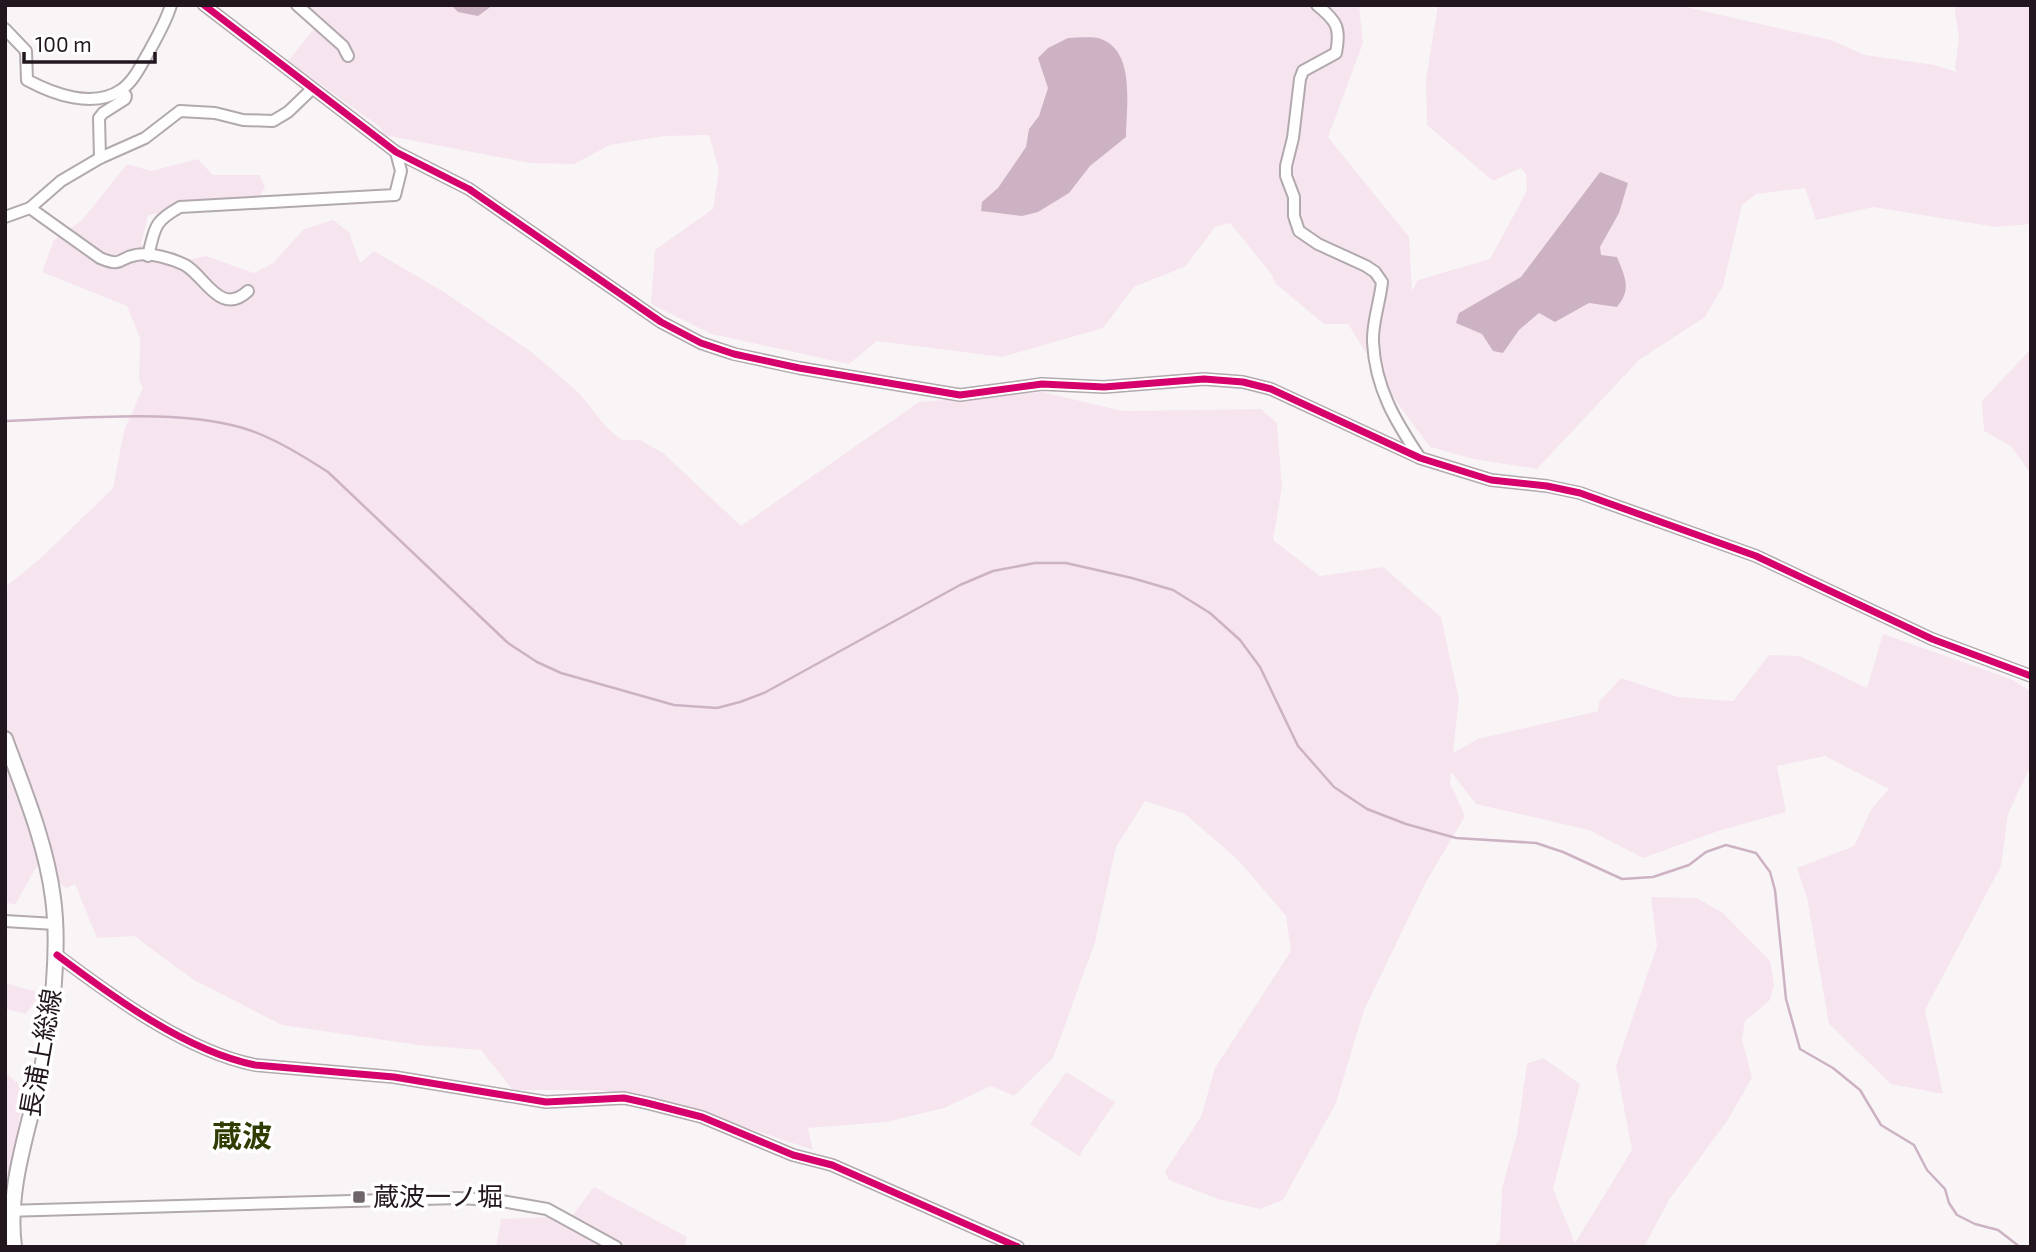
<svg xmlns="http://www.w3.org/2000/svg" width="2036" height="1252" font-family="'Exo 2','Noto Sans JP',sans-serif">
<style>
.green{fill:#f6e5ef}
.water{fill:#cdb2c3}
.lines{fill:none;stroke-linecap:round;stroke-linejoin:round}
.stream{stroke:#cdb2c3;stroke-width:2.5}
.minor-casing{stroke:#b1a9ae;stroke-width:14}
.major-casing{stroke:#b1a9ae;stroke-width:18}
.minor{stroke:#fefefe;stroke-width:10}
.major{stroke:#fefefe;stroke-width:14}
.cycleway-casing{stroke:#fff;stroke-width:11}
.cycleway{stroke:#d6006c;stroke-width:7}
.poi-dot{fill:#6e656b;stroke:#fff;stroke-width:2.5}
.labels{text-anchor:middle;stroke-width:7;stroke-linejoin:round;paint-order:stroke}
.street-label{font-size:26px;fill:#23171f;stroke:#fff}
.poi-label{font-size:26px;fill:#23171f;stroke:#fff;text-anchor:start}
.quarter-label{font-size:30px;font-weight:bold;fill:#2f3d03;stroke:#fff}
</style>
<rect width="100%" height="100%" fill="#f9f5f7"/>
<!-- green -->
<g class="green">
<path d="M 300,5 L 1359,5 L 1363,43 L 1328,137 L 1409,237 L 1412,291 L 1418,280 L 1490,259 L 1527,191 L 1526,174 L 1521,168 L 1493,181 L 1427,125 L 1426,79 L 1438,5 L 1677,5 L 1831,40 L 1865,55 L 1935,65 L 1957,72 L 1955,68 L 1959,38 L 1954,5 L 2031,5 L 2031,224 L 1996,227 L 1873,207 L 1816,220 L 1805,188 L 1756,194 L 1742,205 L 1723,286 L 1705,317 L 1639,360 L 1537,469 L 1474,459 L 1430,447 L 1398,404 L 1348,324 L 1324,324 L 1276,284 L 1272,275 L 1230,223 L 1215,227 L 1186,266 L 1134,287 L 1103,328 L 1002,357 L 877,341 L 849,364 L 711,334 L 651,304 L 655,250 L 713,209 L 719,170 L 709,135 L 665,136 L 610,145 L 574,164 L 530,163 L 384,135 L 380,127 L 288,61 L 321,20 Z"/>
<path d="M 198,159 L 213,175 L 260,175 L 265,187 L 260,196 L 148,215 L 141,245 L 159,248 L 166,252 L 164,265 L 206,256 L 254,273 L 273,263 L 304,229 L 333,220 L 349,232 L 360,263 L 374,251 L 444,292 L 533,353 L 580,394 L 606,427 L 622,440 L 640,440 L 663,453 L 741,526 L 919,402 L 1042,392 L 1123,411 L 1261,409 L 1277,423 L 1282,487 L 1273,540 L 1320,576 L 1383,567 L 1441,617 L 1459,699 L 1453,753 L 1478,739 L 1598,711 L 1599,702 L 1621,678 L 1678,697 L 1733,701 L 1769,655 L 1800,656 L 1867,688 L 1883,634 L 2011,679 L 2031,691 L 2031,765 L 2008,814 L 2001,866 L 1925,1010 L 1943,1094 L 1891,1084 L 1829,1024 L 1807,898 L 1797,868 L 1854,846 L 1872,808 L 1889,789 L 1825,756 L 1777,766 L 1786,812 L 1718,831 L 1643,858 L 1589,830 L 1476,804 L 1451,772 L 1450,783 L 1465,816 L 1426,882 L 1364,1010 L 1336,1103 L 1283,1200 L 1260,1209 L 1218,1199 L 1169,1180 L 1165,1171 L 1201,1117 L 1215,1068 L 1291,951 L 1286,916 L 1238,860 L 1185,814 L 1145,801 L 1116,847 L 1095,942 L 1053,1058 L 1014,1096 L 991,1086 L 944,1108 L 887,1122 L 808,1128 L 813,1150 L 709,1115 L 600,1090 L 513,1090 L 481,1050 L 418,1045 L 282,1025 L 194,980 L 134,936 L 97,938 L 75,884 L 66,888 L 37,866 L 15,905 L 5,902 L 5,587 L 41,558 L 113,488 L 124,431 L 143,387 L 139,381 L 140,338 L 127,306 L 42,272 L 54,240 L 82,220 L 127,164 L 151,171 Z"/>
<path d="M 2031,349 L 2031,474 L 2011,446 L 1984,431 L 1982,401 Z"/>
<path d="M 1651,897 L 1697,898 L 1723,913 L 1770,961 L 1774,985 L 1770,1000 L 1745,1021 L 1742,1039 L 1752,1078 L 1727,1121 L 1669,1200 L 1644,1247 L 1494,1247 L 1500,1239 L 1502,1188 L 1517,1134 L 1527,1064 L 1543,1058 L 1580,1084 L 1553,1189 L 1575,1243 L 1632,1150 L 1616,1066 L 1657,946 Z"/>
<path d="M 5,983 L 41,993 L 26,1014 L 5,1009 Z"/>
<path d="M 5,1072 L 25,1090 L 5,1196 Z"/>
<path d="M 1066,1072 L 1115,1102 L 1079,1156 L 1030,1124 Z"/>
<path d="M 594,1187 L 687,1237 L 685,1247 L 496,1247 L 501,1219 L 572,1216 Z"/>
</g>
<!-- water -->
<g class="water">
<path d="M 451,5 L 493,5 L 478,16 L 458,12 Z"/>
<path d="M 1068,38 C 1078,38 1091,36 1101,39 C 1136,52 1126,106 1126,137 L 1090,166 L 1069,193 L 1038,212 L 1022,216 L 981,211 L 982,202 L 998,188 L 1026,147 L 1029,129 L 1039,116 L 1048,88 L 1038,58 L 1048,48 Z"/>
<path d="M 1600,172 L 1628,183 L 1619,213 L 1600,247 L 1601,255 L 1617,257 C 1625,277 1632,289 1617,307 L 1589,303 L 1555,322 L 1539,313 L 1519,330 L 1503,353 L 1493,351 L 1482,334 L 1456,323 L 1459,313 L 1521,277 Z"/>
</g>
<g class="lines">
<!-- stream -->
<path class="stream" d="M 5,421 C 76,419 186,407 252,431 C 279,441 303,456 328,472 L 508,643 L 537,662 L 561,673 L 674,705 L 717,708 L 740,702 L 764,693 L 960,585 L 993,571 L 1035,563 L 1066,563 L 1132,578 L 1173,590 L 1210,613 L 1240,640 L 1260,667 L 1298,746 L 1334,787 L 1367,809 L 1406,824 L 1456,838 L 1536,843 L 1563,852 L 1622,879 L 1653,877 L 1689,865 L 1706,852 L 1726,845 L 1756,853 L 1770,872 L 1775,890 L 1786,999 L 1800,1049 L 1833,1068 L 1860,1090 L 1881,1125 L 1914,1145 L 1927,1170 L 1945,1189 L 1949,1203 L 1957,1215 L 1975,1224 L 1998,1230 L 2020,1247"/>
<!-- minor casing -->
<g class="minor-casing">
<g id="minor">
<path d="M 204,5 L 396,152 L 469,189 L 661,322 L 701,343 L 734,354 L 799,368 L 960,395 L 1042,384 L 1104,387 L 1204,379 L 1243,382 L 1271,389 L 1420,458 L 1491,480 L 1547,486 L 1580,493 L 1756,556 L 1932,639 L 2031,676"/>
<path d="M 297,5 L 343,46 L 348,56"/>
<path d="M 1317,5 C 1337,21 1341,28 1336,53 L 1303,71 L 1300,79 L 1293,138 L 1286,166 L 1286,176 L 1294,197 L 1294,216 L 1299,231 L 1318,244 L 1366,266 L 1375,272 L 1382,282 C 1380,302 1372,323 1373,342 C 1375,388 1396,422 1420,458"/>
<path d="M 5,29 L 26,51 L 27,80 C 53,94 93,109 121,90 C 133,82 140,67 147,55 C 156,39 166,22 171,5"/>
<path d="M 100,158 L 99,118 L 103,113 L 125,99 L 126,96 L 122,90"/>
<path d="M 30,208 L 100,258 C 124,268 117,258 136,255 C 150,252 173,259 185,265 C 205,276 220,317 248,291"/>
<path d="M 5,217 L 30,208 L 61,181 L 100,158 L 145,138 L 180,111 L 215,113 L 243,120 L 273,121 L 288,112 L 312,89"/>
<path d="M 148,256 C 155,228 153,222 180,207 L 395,195 L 401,171 L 396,152"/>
<path d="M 5,921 L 55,924"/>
<path d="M 57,955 C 113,997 186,1051 255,1065 L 394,1077 L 546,1102 L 624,1098 L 647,1103 L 702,1117 L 793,1155 L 832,1165 L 1018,1247"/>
<path d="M 5,1211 L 458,1198 L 496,1200 L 547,1209 L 616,1247"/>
</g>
</g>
<!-- major casing -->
<g class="major-casing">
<path id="major" d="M 5,739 C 24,791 46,843 53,898 C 60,950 52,1017 42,1068 C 30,1126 6,1187 14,1247"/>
</g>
<!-- minor -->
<use href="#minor" class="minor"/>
<!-- major -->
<use href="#major" class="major"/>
<!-- cycleway casing -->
<g class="cycleway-casing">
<g id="cycleway">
<path d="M 204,5 L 396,152 L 469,189 L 661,322 L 701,343 L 734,354 L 799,368 L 960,395 L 1042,384 L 1104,387 L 1204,379 L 1243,382 L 1271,389 L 1420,458 L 1491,480 L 1547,486 L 1580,493 L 1756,556 L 1932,639 L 2031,676"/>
<path d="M 57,955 C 113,997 186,1051 255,1065 L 394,1077 L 546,1102 L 624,1098 L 647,1103 L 702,1117 L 793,1155 L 832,1165 L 1018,1247"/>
</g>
</g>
<!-- cycleway -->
<use href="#cycleway" class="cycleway"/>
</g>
<!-- markers -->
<rect class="poi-dot" x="352" y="1190" width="14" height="14" rx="3.5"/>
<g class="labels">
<!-- street labels -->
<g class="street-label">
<text transform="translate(41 1053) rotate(-80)" y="9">長浦上総線</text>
</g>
<!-- poi labels -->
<g class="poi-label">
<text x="373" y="1206">蔵波一ノ堀</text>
</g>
<!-- quarter labels -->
<g class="quarter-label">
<text x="242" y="1147">蔵波</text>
</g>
</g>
<!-- border -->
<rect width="2036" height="1252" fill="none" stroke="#23171f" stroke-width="14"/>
<!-- scale -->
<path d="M24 52v10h131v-10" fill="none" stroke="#23171f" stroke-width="3.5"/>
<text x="35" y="52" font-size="21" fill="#23171f" stroke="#ffffff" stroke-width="5" paint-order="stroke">100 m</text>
</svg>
